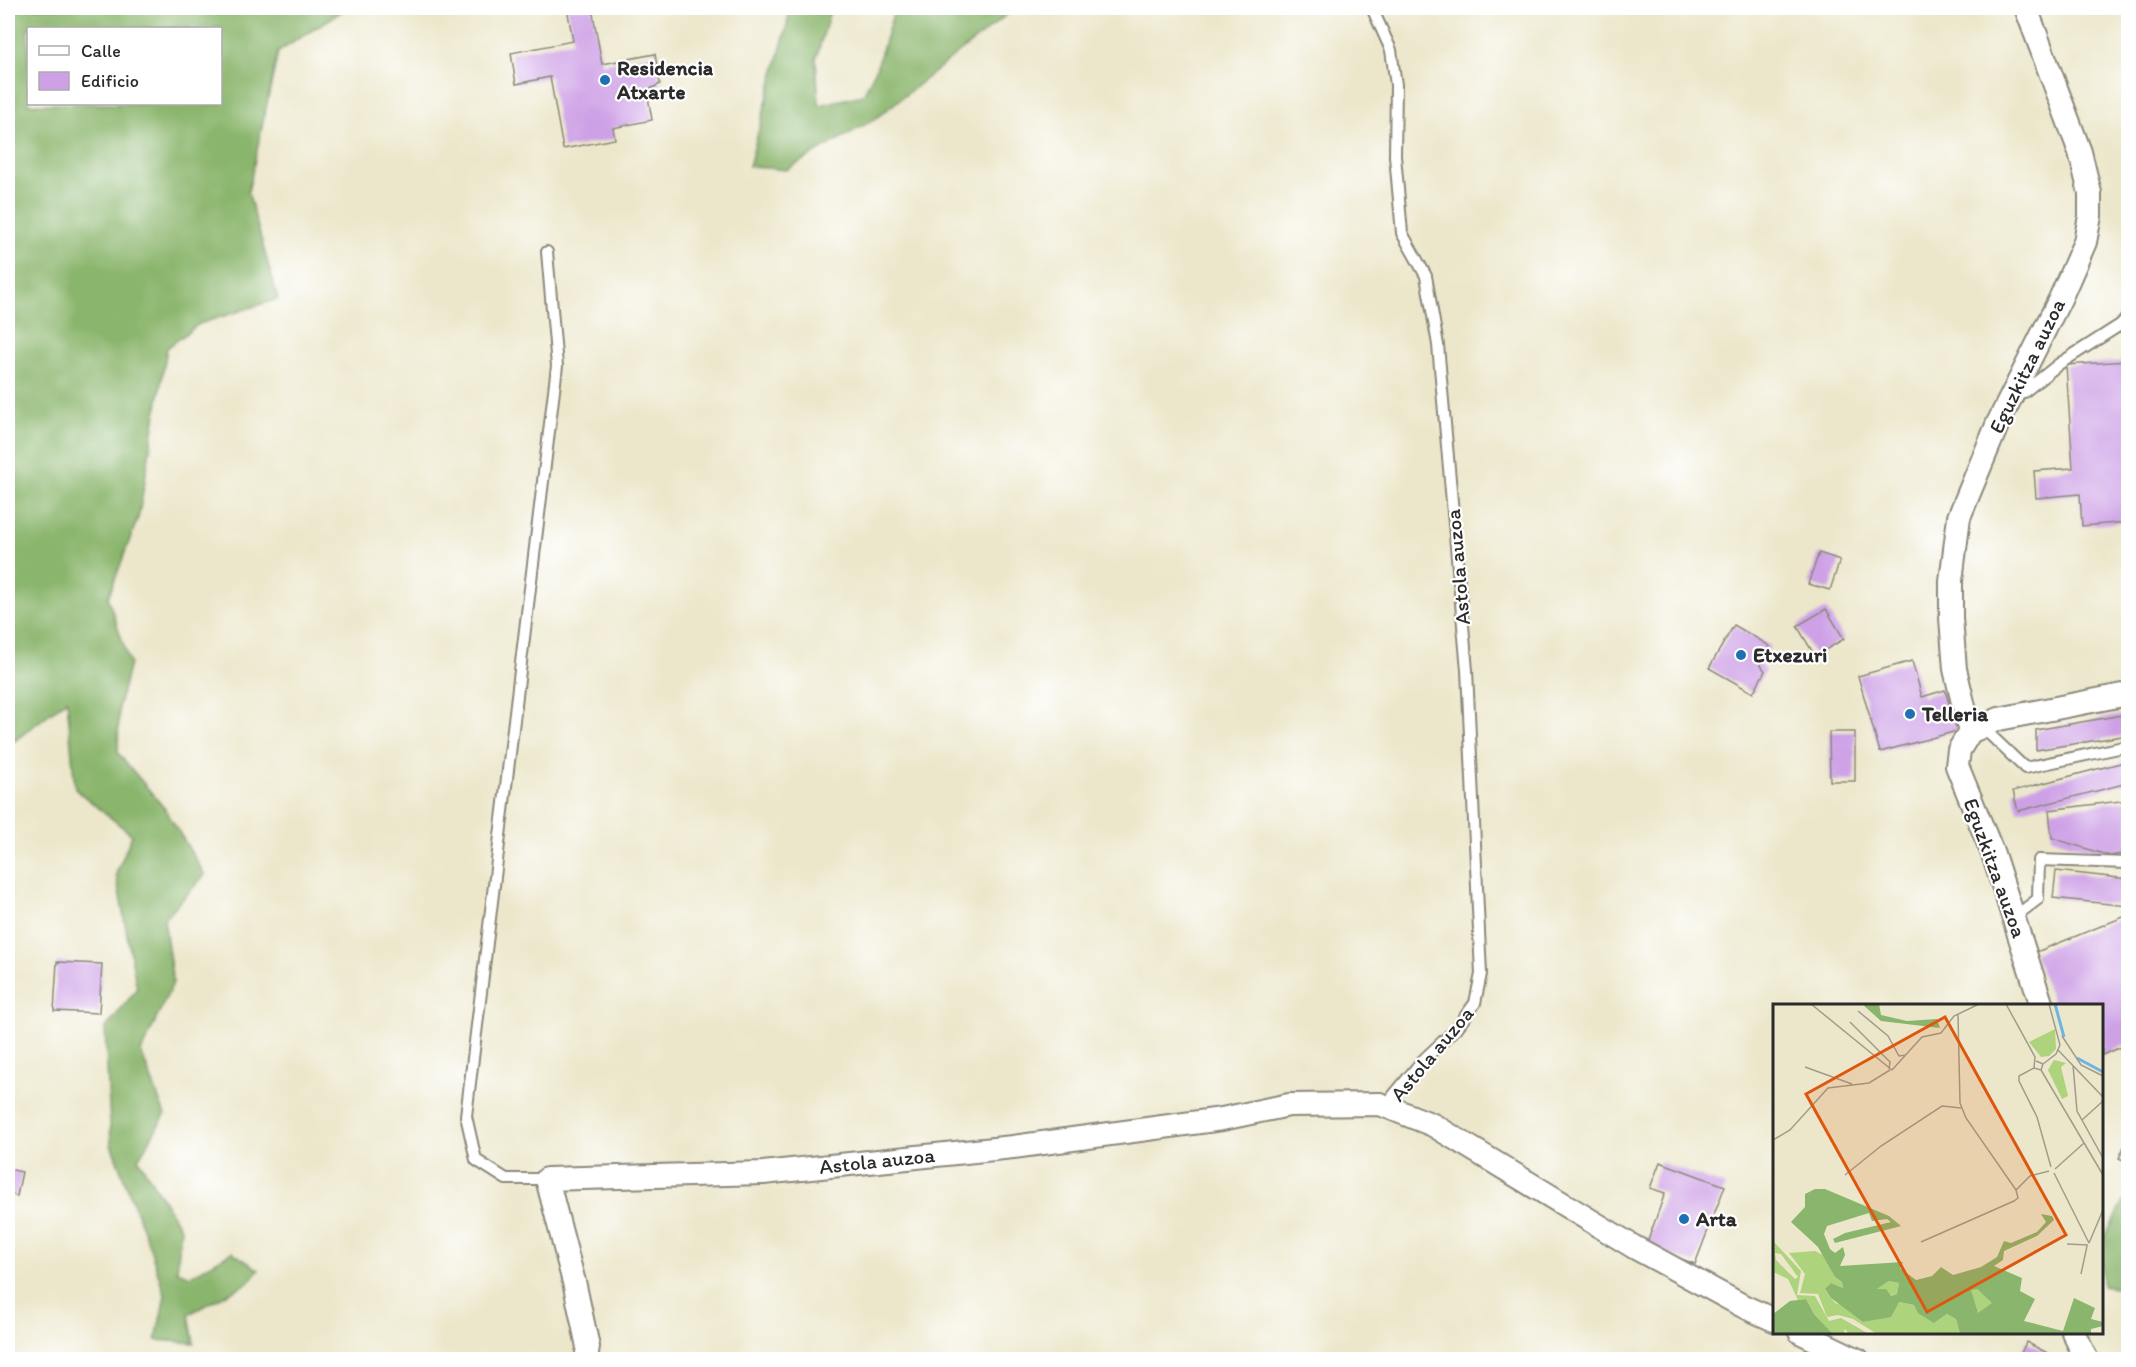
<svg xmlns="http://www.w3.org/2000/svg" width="2136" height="1367" font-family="Itim,sans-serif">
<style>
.forest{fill:#8ab56c;stroke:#5a704c;stroke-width:1.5;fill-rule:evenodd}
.building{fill:#cea1e6}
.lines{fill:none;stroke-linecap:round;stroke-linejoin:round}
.service-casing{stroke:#8c897b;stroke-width:14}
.minor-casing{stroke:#8c897b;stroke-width:26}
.service{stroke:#fff;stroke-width:10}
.minor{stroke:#fff;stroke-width:22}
.poi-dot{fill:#1f6fb2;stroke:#fff;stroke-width:2}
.labels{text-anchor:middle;stroke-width:4.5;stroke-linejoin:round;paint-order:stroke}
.poi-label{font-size:21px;font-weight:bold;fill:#2b2b2b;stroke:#fff;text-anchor:start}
.street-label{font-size:21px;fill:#2b2b2b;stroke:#fff}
.inset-river{fill:none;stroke:#6cb4e4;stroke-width:3}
.inset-road{fill:none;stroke:#9f9c8b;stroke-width:1.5}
.view{fill:#df570e;fill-opacity:0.15;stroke:#df570e;stroke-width:3}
.inset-edge{fill:none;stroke:#2b2b2b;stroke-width:3}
</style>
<rect width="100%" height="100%" fill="#fff"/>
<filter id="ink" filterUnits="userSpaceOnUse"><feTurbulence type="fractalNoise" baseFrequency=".0167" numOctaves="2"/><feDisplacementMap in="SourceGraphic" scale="12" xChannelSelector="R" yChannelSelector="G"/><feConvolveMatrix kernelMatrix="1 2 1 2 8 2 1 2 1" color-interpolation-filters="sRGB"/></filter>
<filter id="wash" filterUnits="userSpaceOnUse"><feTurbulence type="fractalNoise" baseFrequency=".008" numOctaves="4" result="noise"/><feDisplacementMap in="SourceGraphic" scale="24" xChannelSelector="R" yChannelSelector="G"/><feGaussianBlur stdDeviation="1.35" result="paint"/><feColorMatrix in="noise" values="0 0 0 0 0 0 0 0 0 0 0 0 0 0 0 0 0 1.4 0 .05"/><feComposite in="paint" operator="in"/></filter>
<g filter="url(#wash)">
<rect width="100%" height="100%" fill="#ece7cb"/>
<!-- forest -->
<g class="forest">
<path d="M 8,8 L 347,8 L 278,52 L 248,192 L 278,299 L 199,324 L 167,348 L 139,515 L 108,598 L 130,664 L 119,705 L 118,753 L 165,809 L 205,875 L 164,919 L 173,983 L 141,1052 L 165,1115 L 138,1159 L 181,1229 L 177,1271 L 191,1276 L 232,1252 L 259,1270 L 248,1283 L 189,1314 L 194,1343 L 156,1340 L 165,1295 L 150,1248 L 111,1144 L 105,1029 L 137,989 L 116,874 L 132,835 L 75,789 L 67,700 L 8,746 ZM 28,28 L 220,28 L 220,104 L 28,104 Z"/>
<path d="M 790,8 L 831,8 L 816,59 L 819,105 L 863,95 L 876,69 L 895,8 L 1015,8 L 875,119 L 786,170 L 749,166 L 787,25 Z"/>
<path d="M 2128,1195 L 2128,1290 L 2102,1286 L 2102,1242 Z"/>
</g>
<g id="blocks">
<!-- building -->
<g class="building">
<path d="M 567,8 L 592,8 L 602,64 L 655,54 L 660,84 L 647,91 L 652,120 L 613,128 L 615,139 L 563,149 L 550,77 L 516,84 L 511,53 L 573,41 Z"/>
<path d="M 2128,361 L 2128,522 L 2082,526 L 2080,494 L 2036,498 L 2034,471 L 2073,468 L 2066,365 Z"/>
<path d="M 1819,553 L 1840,560 L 1830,590 L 1808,584 Z"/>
<path d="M 1826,609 L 1844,639 L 1815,656 L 1797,626 Z"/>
<path d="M 1734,625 L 1770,646 L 1760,664 L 1765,671 L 1753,693 L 1709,668 Z"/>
<path d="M 1912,661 L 1922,697 L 1945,690 L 1957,731 L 1880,752 L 1858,676 Z"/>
<path d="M 2128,714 L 2128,735 L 2036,750 L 2036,730 Z"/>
<path d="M 1829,732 L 1855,732 L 1855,781 L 1830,781 Z"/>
<path d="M 2128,761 L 2128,783 L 2018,811 L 2013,791 Z"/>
<path d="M 2128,800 L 2128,853 L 2110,856 L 2052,838 L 2049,810 Z"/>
<path d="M 2056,871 L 2128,879 L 2128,906 L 2053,898 Z"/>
<path d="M 2127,908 L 2128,908 L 2128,1044 L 2102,1055 L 2102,1006 L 2054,1006 L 2034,953 L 2126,916 Z"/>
<path d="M 57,962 L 102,964 L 99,1013 L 54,1011 Z"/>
<path d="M 2128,1138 L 2128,1162 L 2119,1158 Z"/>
<path d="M 1660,1162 L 1725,1186 L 1695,1264 L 1646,1246 L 1665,1193 L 1650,1188 Z"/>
<path d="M 8,1169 L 22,1172 L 17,1196 L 8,1194 Z"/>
<path d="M 2026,1342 L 2061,1360 L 2018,1360 Z"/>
</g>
</g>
</g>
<g filter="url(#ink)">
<use href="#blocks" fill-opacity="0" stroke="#8c897b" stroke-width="1.5"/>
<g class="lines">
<!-- service casing -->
<g class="service-casing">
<g id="service">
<path d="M 1372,8 L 1391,50 L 1396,85 L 1395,156 L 1402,233 L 1426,276 L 1438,345 L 1467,670 L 1481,974 L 1475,1003 L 1456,1029 L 1422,1061 L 1393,1096 L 1389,1107"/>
<path d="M 2016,390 L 2024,392 L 2059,364 L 2120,325 L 2128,317"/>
<path d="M 1982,727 L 2025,768 L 2128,746"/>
<path d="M 2013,918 L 2038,899 L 2039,860 L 2128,863"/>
<path d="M 547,1179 L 506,1179 L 476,1160 L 466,1116 L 557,366 L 547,252"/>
</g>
</g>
<!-- minor casing -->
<g class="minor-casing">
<g id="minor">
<path d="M 1970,732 L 1955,669 L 1951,618 L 1951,581 L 1959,517 L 1998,423 L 2060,299 L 2085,242 L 2090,216 L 2090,193 L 2080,152 L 2026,8"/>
<path d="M 2042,1006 L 1993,854 L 1957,766 L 1959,750 L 1970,732 L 1999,719 L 2128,694"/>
<path d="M 1800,1332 L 1858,1360"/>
<path d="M 2073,1332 L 2087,1360"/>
<path d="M 586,1360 L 588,1347 L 575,1286 L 547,1179 L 763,1173 L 1013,1147 L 1222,1119 L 1289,1105 L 1380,1104 L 1433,1125 L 1634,1247 L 1743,1306 L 1774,1320"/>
</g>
</g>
<!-- service -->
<use href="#service" class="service"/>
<!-- minor -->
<use href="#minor" class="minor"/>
</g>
</g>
<!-- markers -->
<g class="poi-dot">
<circle cx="605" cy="80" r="6"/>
<circle cx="1741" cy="655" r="6"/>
<circle cx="1910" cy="714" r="6"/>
<circle cx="1684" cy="1219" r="6"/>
</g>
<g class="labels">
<!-- poi labels -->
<g class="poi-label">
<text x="617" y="75">Residencia<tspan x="617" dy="24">Atxarte</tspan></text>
<text x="1753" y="662">Etxezuri</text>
<text x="1922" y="721">Telleria</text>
<text x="1696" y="1226">Arta</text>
</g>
<!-- street labels -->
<g class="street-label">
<text transform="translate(2027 366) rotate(-64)" y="7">Eguzkitza auzoa</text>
<text transform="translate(1458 567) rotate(-95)" y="7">Astola auzoa</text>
<text transform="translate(1995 868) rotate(70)" y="7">Eguzkitza auzoa</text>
<text transform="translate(1432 1054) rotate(-50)" y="7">Astola auzoa</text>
<text transform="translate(877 1161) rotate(-6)" y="7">Astola auzoa</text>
</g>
</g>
<!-- overview -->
<g transform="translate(1773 1004)">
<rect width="330" height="330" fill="#ece7cb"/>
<path d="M 282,25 L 283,45 L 276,52 L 268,53 L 256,38 ZM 281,56 L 293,59 L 288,63 L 295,92 L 289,95 L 275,66 ZM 0,237 L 28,267 L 24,291 L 42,292 L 56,317 L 68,314 L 96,330 L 76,330 L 72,325 L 70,330 L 60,330 L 41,310 L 33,295 L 25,296 L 15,275 L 0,268 ZM 2,249 L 8,250 L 25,273 L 22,275 L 3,256 ZM 42,247 L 52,252 L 62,273 L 69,278 L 70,284 L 58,279 L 52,286 L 62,299 L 73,302 L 90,318 L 104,315 L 126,298 L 141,301 L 161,319 L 174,310 L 183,315 L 187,330 L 104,330 L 80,315 L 65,311 L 54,313 L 45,290 L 27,289 L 32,270 L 16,249 ZM 116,277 L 126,279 L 124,290 L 117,292 L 113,286 L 104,285 ZM 197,285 L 204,285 L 220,299 L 205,310 Z" fill="#add37d" fill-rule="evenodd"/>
<path d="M 89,0 L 106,0 L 108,11 L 134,17 L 164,15 L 167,24 L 108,17 ZM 42,185 L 52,185 L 116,212 L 128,222 L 62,239 L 60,235 L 72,229 L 118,218 L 114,215 L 99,217 L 96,209 L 54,222 L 51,230 L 57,245 L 62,249 L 70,243 L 72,251 L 67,262 L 130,258 L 127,264 L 143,276 L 159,272 L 168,263 L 180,271 L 208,263 L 224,253 L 231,237 L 238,239 L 264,228 L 273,218 L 268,210 L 279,212 L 281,216 L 264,232 L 231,247 L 230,256 L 221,262 L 249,274 L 247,287 L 262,295 L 251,317 L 290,327 L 301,294 L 322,304 L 318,315 L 330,318 L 330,322 L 318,325 L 318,330 L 187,330 L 183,315 L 174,310 L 161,319 L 145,309 L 141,301 L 126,298 L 118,313 L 90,318 L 58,294 L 52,285 L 58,279 L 70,284 L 69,278 L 62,273 L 45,243 L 18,218 L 32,203 L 32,190 ZM 116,277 L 126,279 L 124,290 L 118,292 L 113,285 L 104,285 ZM 204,285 L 219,299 L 205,309 L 198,286 ZM 33,295 L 41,310 L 60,330 L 0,330 L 0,310 L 17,297 Z" fill="#8ab56c" fill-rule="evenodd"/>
<path class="inset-river" d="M 282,0 L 291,33M 304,54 L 330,68"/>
<path class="inset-road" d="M 38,0 L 119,66 L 149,33 L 168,29 L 181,12 L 206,0M 233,0 L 262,53 L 261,64 L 268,66 L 270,60 L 263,57M 85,7 L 115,32 L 126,52 L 133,51M 185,10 L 187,99 L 193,114 L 243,186 L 257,172 L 276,167M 77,18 L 117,58 L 116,65M 289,32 L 308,61 L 330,72M 285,46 L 330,93M 270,60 L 283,50 L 287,41 L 276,0M 300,61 L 304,107 L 330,154M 32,63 L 79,80M 261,64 L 246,72 L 246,77 L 264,113 L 278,163M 268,66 L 330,171M 309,116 L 330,97M 0,136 L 17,126 L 55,84 L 96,79 L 117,66M 282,165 L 311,139M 281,169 L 316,239M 72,171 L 108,142 L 169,102 L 188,104M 148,238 L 241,197 L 245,194 L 243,186M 316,239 L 330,206M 294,240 L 315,241M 308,270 L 314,242"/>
<path class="view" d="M 172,13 L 293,231 L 154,308 L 33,90 Z"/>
<rect width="330" height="330" class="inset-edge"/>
</g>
<!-- margin -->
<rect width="2136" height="1367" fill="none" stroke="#fff" stroke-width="30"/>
<!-- legend -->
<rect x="27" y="27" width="195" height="78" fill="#ffffff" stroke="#aaaaaa" stroke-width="1.5"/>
<rect x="39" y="46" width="30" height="9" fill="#ffffff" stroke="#aaaaaa" stroke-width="1.5"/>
<text x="81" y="57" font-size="18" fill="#2b2b2b">Calle</text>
<rect x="39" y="72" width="30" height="18" fill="#cea1e6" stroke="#aaaaaa" stroke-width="1.5"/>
<text x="81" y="87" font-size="18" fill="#2b2b2b">Edificio</text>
</svg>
